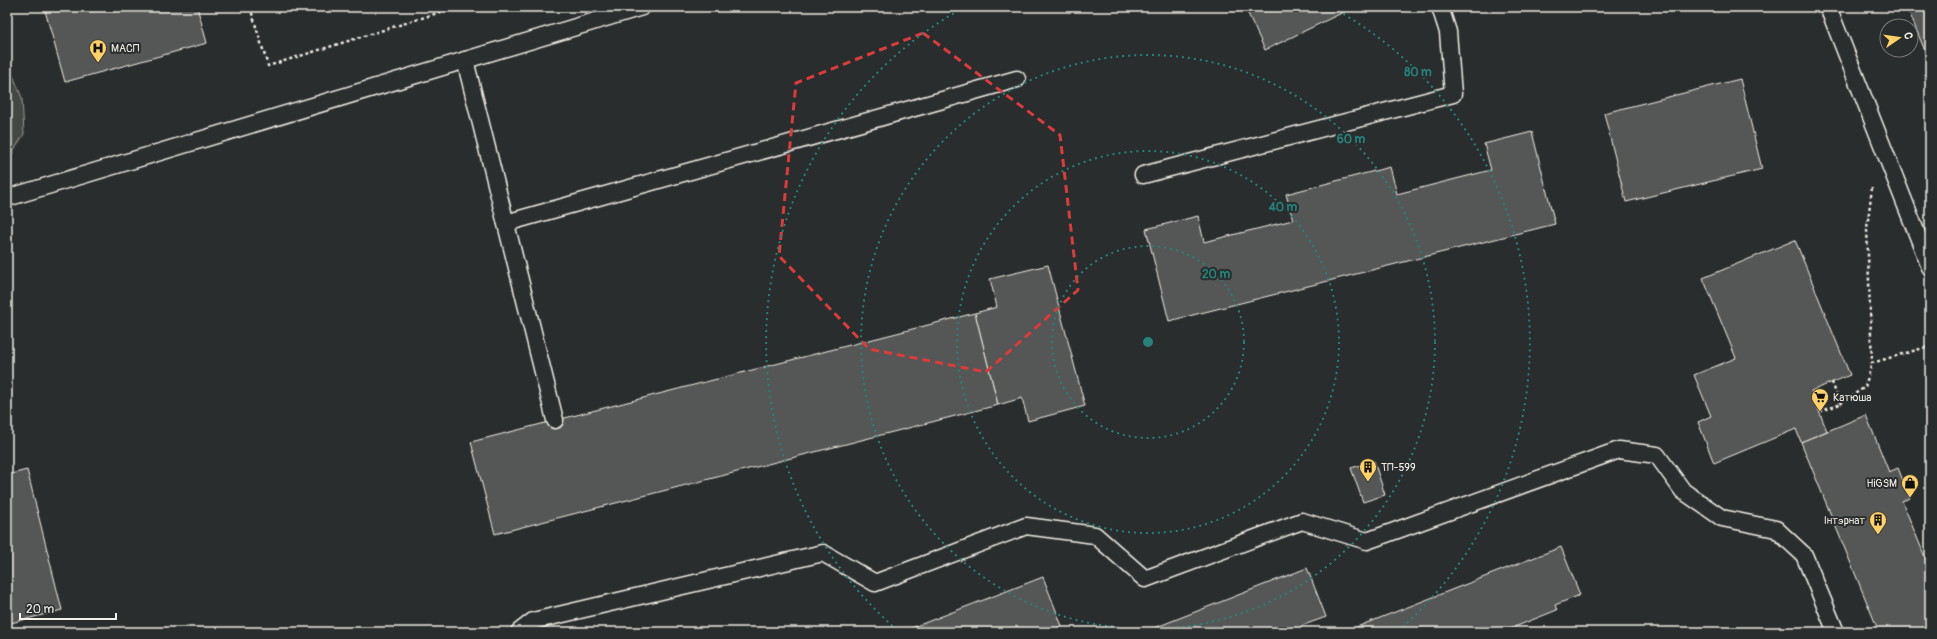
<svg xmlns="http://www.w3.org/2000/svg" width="1937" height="639" font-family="Pangolin,sans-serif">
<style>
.green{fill:#444645;stroke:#9c9c96}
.building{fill:#555756;stroke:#f4f1e8}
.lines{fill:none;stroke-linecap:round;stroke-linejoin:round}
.lane-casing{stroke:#f4f1e8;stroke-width:19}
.path{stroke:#f4f1e8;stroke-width:2.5;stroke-dasharray:3 3;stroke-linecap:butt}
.lane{stroke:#2a2d2e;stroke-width:16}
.marked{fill:none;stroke:#d93c3b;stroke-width:3;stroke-dasharray:8 5;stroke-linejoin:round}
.ring{fill:none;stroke:#26827a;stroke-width:2;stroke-dasharray:2 4}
.labels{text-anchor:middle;stroke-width:4;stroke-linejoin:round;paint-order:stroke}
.poi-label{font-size:11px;fill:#f4f1e8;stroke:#2a2d2e;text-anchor:start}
.centre{fill:#26827a;stroke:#2a2d2e;stroke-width:2}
.ring-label{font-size:12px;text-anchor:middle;font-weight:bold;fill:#26827a;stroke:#2a2d2e;stroke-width:4;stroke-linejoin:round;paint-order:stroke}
</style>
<rect width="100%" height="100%" fill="#2a2d2e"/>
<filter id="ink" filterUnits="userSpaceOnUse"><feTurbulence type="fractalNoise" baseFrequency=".025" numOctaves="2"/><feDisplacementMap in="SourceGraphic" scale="8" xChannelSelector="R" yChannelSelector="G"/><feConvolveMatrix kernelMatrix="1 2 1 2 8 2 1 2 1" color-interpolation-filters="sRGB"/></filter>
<g filter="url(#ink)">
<!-- green -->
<path class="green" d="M 7,60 L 22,98 L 24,134 L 7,162 Z"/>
<!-- building -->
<g class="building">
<path d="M 44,7 L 197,7 L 207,43 L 65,82 Z"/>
<path d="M 1245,7 L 1354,7 L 1265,50 Z"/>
<path d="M 1907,7 L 1930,7 L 1930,63 Z"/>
<path d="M 1740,79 L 1762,169 L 1626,202 L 1604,113 Z"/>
<path d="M 1532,132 L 1555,224 L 1169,321 L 1146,229 L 1198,216 L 1204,242 L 1293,220 L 1286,194 L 1390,167 L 1397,194 L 1491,170 L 1484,144 Z"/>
<path d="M 1795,240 L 1850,375 L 1811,391 L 1827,431 L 1801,442 L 1796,429 L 1714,463 L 1698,422 L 1711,416 L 1694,375 L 1736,358 L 1703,278 Z"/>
<path d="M 1048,265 L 1085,406 L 1028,421 L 1022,398 L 998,405 L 975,313 L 997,307 L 990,279 Z"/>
<path d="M 975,313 L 998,405 L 495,534 L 471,442 Z"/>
<path d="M 1866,415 L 1889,472 L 1898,468 L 1910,498 L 1902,501 L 1930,569 L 1930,632 L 1879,632 L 1801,442 Z"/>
<path d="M 1374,461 L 1385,495 L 1363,502 L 1351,468 Z"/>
<path d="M 27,470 L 62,610 L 7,624 L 7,475 Z"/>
<path d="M 1561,547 L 1580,595 L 1555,605 L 1557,610 L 1502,632 L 1494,632 L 1493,629 L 1485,632 L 1344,632 Z"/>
<path d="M 1307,568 L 1326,617 L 1301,626 L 1303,631 L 1301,632 L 1144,632 Z"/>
<path d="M 1043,577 L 1062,626 L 1045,632 L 901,632 Z"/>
</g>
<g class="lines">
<!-- lane casing -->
<g class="lane-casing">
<g id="lane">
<path d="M 1828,7 L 1930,267"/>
<path d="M 465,60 L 555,420"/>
<path d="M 1143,175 L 1453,94 L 1448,32 L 1440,7"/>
<path d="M 7,198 L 642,7"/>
<path d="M 506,223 L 1017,79"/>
<path d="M 519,632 L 533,621 L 823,553 L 875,583 L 1026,526 L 1095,535 L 1145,579 L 1302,521 L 1367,541 L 1619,450 L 1657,455 L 1683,491 L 1722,518 L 1776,529 L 1804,555 L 1836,632"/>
</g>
</g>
<!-- path -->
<g class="path">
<path d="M 250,7 L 268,66 L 457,7"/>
<path d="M 1872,188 L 1867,228 L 1872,363"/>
<path d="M 1832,382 L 1840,404 L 1865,387 L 1872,363 L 1930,346"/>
<path d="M 1820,412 L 1840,404"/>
</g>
<!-- lane -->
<use href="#lane" class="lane"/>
</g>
</g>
<!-- marked area -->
<path class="marked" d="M 923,33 L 1060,135 L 1078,290 L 986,372 L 869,349 L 779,256 L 796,83 Z"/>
<!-- distance rings -->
<g class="ring">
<circle cx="1148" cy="342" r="96"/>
<circle cx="1148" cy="342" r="191"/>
<circle cx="1148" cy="342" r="287"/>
<path d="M897 630A382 382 0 0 1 963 8M1333 8A382 382 0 0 1 1399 630"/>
</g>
<!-- icons -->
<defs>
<g id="hospital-pin" transform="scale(0.9)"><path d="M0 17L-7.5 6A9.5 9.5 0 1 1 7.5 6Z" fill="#ffd166" stroke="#2a2d2e"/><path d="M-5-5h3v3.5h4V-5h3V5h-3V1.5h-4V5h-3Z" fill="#111"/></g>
<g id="supermarket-pin" transform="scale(0.9)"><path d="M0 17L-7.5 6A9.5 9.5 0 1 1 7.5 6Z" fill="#ffd166" stroke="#2a2d2e"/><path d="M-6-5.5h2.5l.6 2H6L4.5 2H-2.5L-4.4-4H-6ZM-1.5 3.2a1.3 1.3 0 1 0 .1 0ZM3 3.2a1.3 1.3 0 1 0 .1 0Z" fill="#111"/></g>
<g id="building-pin" transform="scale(0.9)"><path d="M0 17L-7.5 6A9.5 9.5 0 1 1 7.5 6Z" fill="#ffd166" stroke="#2a2d2e"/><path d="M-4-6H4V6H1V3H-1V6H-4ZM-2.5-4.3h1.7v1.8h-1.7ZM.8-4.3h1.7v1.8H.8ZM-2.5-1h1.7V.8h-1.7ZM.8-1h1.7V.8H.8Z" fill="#111"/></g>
<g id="shop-pin" transform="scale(0.9)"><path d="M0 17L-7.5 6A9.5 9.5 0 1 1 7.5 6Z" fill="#ffd166" stroke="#2a2d2e"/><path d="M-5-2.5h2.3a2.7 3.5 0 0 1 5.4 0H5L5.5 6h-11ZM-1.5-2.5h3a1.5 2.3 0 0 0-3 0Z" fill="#111"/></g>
</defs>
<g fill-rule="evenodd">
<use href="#hospital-pin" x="98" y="48"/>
<use href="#supermarket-pin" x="1820" y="397"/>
<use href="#building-pin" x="1368" y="467"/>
<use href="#shop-pin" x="1910" y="483"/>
<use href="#building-pin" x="1878" y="520"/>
</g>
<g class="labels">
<!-- poi labels -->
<g class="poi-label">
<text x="111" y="52">МАСП</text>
<text x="1833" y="401">Катюша</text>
<text x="1381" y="471">ТП-599</text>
<text x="1897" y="487" text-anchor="end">HiGSM</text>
<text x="1865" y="524" text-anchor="end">Інтэрнат</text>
</g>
</g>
<circle cx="1148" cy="342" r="6" class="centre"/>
<g class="ring-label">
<text x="1418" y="76">80 m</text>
<text x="1351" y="143">60 m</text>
<text x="1283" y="211">40 m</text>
<text x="1216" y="278">20 m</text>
</g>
<!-- margin -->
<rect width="1937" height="639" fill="none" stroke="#2a2d2e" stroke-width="24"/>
<rect x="12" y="12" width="1913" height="615" fill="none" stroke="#f4f1e8" stroke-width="1.5" filter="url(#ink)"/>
<!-- north arrow -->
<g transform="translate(1899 38) rotate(77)"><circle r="19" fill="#2a2d2e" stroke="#7b7b78"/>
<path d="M0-3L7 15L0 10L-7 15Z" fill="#ffd166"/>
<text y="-6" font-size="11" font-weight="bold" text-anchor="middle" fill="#f4f1e8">С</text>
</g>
<!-- scale -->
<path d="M20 613v6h96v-6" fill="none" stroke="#f4f1e8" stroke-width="2"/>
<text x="26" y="613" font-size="12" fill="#f4f1e8" stroke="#2a2d2e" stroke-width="3" paint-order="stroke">20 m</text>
</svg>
